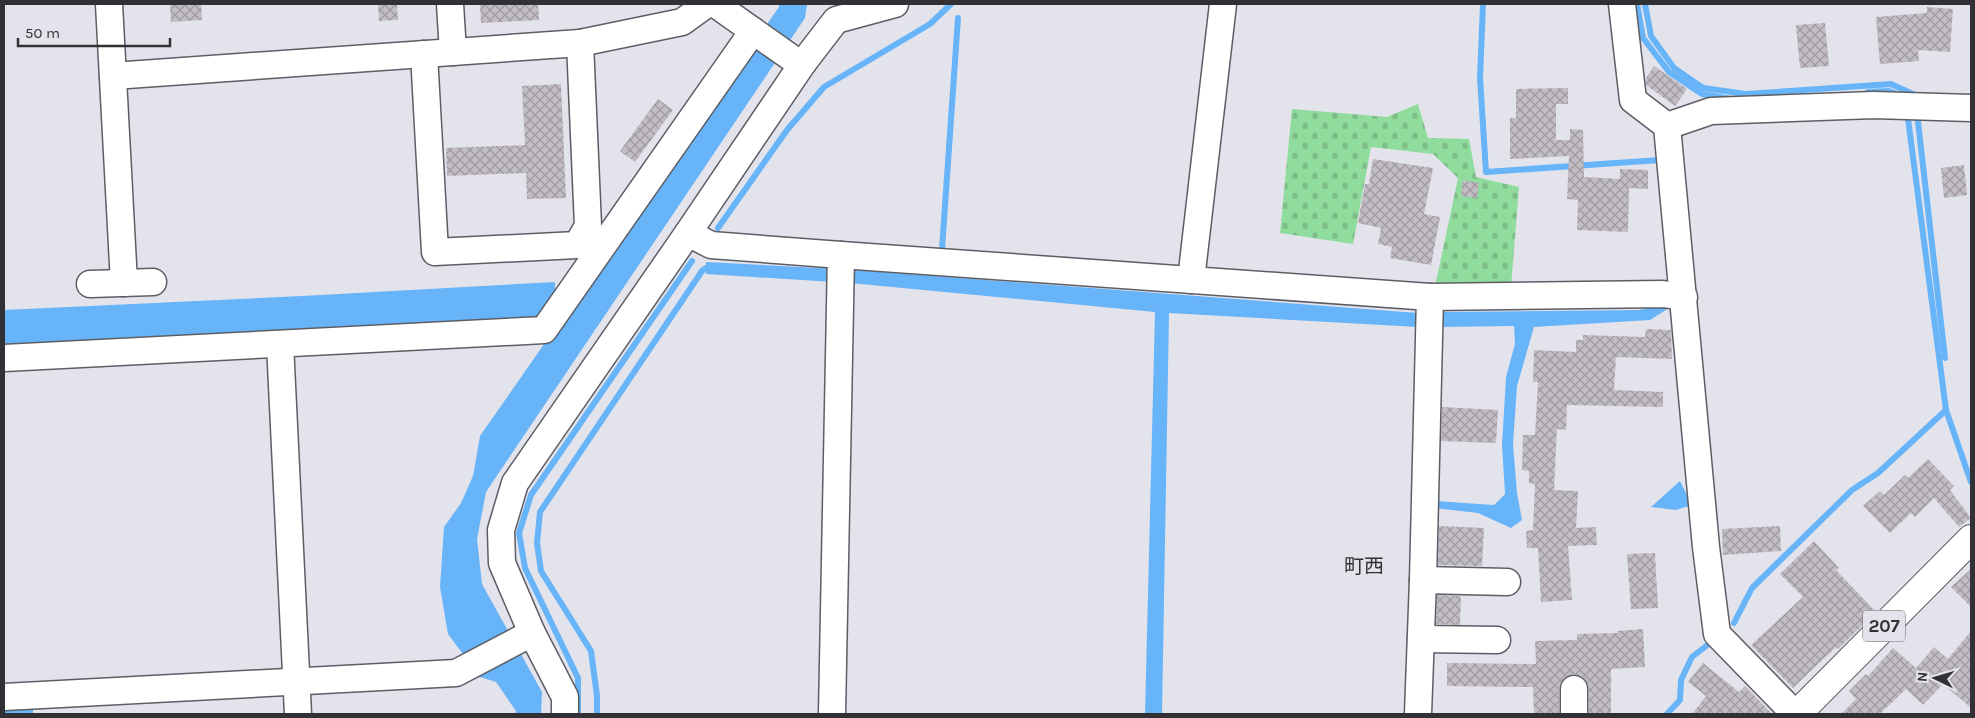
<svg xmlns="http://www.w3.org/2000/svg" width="1975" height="718" font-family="Karla,'Noto Sans JP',sans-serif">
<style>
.cemetery{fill:url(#cemetery-stones)}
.water{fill:#68b4f8}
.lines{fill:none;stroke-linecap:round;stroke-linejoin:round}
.stream{stroke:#68b4f8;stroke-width:6}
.building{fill:url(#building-cross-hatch)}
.minor-casing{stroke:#5d5e65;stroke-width:29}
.highway-casing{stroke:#5d5e65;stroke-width:30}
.minor{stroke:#fff;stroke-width:26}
.highway{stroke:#fff;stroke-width:28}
.labels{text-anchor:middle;stroke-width:4;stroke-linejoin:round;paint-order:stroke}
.shield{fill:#e3e3ec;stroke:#66666c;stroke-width:1}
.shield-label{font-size:18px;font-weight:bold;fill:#313135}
.neighbourhood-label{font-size:20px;fill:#313135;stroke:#e3e3ec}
</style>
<defs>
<pattern id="cemetery-stones" width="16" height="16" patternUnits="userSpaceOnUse" patternTransform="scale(1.25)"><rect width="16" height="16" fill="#90dc9c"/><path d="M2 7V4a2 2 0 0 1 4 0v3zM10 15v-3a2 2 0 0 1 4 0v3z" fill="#7dbd87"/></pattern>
<pattern id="building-cross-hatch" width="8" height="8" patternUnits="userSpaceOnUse" patternTransform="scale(1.25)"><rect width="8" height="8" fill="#c2bdc4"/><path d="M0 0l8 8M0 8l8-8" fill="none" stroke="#9e9aa0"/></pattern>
</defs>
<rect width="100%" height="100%" fill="#e3e3ec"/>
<!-- cemetery -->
<path class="cemetery" d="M 1418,104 L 1428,138 L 1469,139 L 1476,177 L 1519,187 L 1511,287 L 1435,287 L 1458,178 L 1433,154 L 1371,147 L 1353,244 L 1280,233 L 1292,109 L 1387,117 Z"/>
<!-- water -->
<g class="water">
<path d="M 779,4 L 807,4 L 805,18 L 486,492 L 477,539 L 482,584 L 542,692 L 541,714 L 515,714 L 516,711 L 496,682 L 480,677 L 448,634 L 440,587 L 444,527 L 461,503 L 473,476 L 480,436 L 779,7 Z"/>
<path d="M 706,262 L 855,270 L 1418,313 L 1418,327 L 1169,313 L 1162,714 L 1145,714 L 1155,312 L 850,283 L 706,274 Z"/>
<path d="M 555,282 L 555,291 L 538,317 L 295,333 L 4,344 L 4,310 L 302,296 Z"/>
<path d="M 1664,304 L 1669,308 L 1650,320 L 1534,327 L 1517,386 L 1513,444 L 1517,493 L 1522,520 L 1511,528 L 1478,513 L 1434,508 L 1435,501 L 1494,505 L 1505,494 L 1502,445 L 1506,377 L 1515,344 L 1514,326 L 1439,327 L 1441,312 L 1639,310 Z"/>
<path d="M 1680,481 L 1692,505 L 1676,510 L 1651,507 Z"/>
<path d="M 33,707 L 33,714 L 4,714 L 4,708 Z"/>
</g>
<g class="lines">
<!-- stream -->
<g class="stream">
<path d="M 1483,4 L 1480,78 L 1486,172 L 1660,160 L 1661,163"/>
<path d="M 1637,4 L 1643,38 L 1669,72 L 1702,94 L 1731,99"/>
<path d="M 1645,4 L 1651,36 L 1674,68 L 1703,88 L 1746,94 L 1891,84 L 1915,95 L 1915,98"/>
<path d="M 1868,92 L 1889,91 L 1899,95"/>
<path d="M 1907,111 L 1946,410 L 1971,482"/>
<path d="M 1917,113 L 1945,358"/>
<path d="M 718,228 L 787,130 L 824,87 L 930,24 L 951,4"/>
<path d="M 942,249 L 958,18"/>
<path d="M 1734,623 L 1752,588 L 1852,490 L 1878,473 L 1946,410"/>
<path d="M 578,714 L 578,678 L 525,568 L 519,533 L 531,495 L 692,261"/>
<path d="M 597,714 L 597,696 L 591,651 L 541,571 L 537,543 L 540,512 L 702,271 L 706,268"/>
<path d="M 1667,714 L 1680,700 L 1681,680 L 1692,657 L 1710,643"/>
</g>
</g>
<!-- building -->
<g class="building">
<path d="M 170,4 L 201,4 L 202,20 L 171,22 Z"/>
<path d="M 378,4 L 397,4 L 398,20 L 379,21 Z"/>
<path d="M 480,4 L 538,4 L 539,20 L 481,23 Z"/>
<path d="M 1927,7 L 1953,9 L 1950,52 L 1918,50 L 1919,61 L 1880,64 L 1876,17 L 1927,13 Z"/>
<path d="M 1825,23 L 1829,66 L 1800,68 L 1796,25 Z"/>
<path d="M 1654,66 L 1687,89 L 1675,106 L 1646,85 L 1646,78 Z"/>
<path d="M 561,84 L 566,198 L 527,199 L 526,173 L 447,176 L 446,148 L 525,145 L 522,86 Z"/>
<path d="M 1568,88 L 1568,104 L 1556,104 L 1556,140 L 1570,140 L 1570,129 L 1583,130 L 1584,177 L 1620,179 L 1620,169 L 1648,170 L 1648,189 L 1629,188 L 1628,232 L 1577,230 L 1578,200 L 1567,199 L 1569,156 L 1510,159 L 1510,118 L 1516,118 L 1516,89 Z"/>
<path d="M 658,99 L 673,110 L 635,162 L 620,151 Z"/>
<path d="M 1373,159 L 1433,168 L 1424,214 L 1440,217 L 1431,265 L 1390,258 L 1392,247 L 1378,244 L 1381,228 L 1358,223 L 1365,184 L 1369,184 Z"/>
<path d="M 1964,165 L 1967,195 L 1944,198 L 1941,168 Z"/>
<path d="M 1463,180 L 1479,183 L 1477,198 L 1461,196 Z"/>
<path d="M 1646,329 L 1671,330 L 1672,359 L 1616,357 L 1614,390 L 1663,392 L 1663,407 L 1567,405 L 1566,430 L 1557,429 L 1554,490 L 1578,491 L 1576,528 L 1596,527 L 1597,545 L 1568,546 L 1572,600 L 1541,602 L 1538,548 L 1527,548 L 1526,531 L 1533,530 L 1535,484 L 1529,483 L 1529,471 L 1522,470 L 1523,435 L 1535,435 L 1538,382 L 1533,382 L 1534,350 L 1576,352 L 1576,340 L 1583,340 L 1583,335 L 1645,337 Z"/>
<path d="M 1442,407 L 1498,410 L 1496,443 L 1441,441 Z"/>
<path d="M 1928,459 L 1954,486 L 1950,490 L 1971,518 L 1959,527 L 1934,498 L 1915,517 L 1911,513 L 1890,533 L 1863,506 L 1880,491 L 1884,495 L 1905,475 L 1908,478 Z"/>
<path d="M 1439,526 L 1484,528 L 1482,566 L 1438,565 Z"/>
<path d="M 1780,526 L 1781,551 L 1723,555 L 1722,529 Z"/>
<path d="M 1814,541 L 1839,568 L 1836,570 L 1876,612 L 1838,649 L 1836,647 L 1793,688 L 1751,645 L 1803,597 L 1780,574 Z"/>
<path d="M 1655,553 L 1658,608 L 1631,609 L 1627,554 Z"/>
<path d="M 1971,569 L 1971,607 L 1951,587 Z"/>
<path d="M 1437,595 L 1461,596 L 1460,625 L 1436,624 Z"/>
<path d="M 1643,629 L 1645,667 L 1611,669 L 1611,714 L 1589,714 L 1589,689 L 1587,682 L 1582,676 L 1574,674 L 1567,676 L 1561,682 L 1559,689 L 1559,714 L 1534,714 L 1533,687 L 1447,686 L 1447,663 L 1536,664 L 1535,641 L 1577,640 L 1577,634 L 1618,633 L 1618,631 Z"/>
<path d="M 1971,631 L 1971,708 L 1943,684 L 1923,705 L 1906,689 L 1880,714 L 1841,714 L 1856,699 L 1849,691 L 1866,674 L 1868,676 L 1893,648 L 1916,668 L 1934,647 L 1948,659 Z"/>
<path d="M 1703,663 L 1739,692 L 1745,686 L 1772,714 L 1692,714 L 1706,696 L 1688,682 Z"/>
</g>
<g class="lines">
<!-- minor casing -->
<g class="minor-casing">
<g id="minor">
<path d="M 109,4 L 124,283"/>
<path d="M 450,4 L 453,52"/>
<path d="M 715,4 L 793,59 L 803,63"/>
<path d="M 1622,4 L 1633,100 L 1667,126 L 1706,547 L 1717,634 L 1795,714"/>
<path d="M 424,54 L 435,252 L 577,245 L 588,226 L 580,43"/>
<path d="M 113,76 L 580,43 L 682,22 L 707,4"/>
<path d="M 1667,126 L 1711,111 L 1874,105 L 1971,108"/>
<path d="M 688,233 L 711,245 L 841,255 L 832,714"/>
<path d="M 841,255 L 1430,297 L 1423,580 L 1418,714"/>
<path d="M 1191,280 L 1223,4"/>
<path d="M 90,284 L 153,282"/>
<path d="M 1430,297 L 1663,294 L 1684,297"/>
<path d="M 280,344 L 298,714"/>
<path d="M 4,358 L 544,330 L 753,31"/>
<path d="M 1423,580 L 1507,582"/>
<path d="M 1421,639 L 1497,640"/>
<path d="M 4,697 L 456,673 L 532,633"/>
<path d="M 565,714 L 565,697 L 532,633 L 502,563 L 501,530 L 515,483 L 688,233 L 803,63 L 836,20 L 895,4"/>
<path d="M 1574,714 L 1574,689"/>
</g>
</g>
<!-- highway casing -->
<g class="highway-casing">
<path id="highway" d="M 1797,714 L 1971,539"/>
</g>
<!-- minor -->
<use href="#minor" class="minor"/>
<!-- highway -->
<use href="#highway" class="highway"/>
</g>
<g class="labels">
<!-- shield labels -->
<rect class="shield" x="1863" y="610.5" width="42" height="31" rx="4"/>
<g class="shield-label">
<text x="1884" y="632">207</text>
</g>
<!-- neighbourhood labels -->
<g class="neighbourhood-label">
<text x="1364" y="573">町西</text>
</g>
</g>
<!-- border -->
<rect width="1975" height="718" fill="none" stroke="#313135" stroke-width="10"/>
<!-- north arrow -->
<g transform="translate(1935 678) rotate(275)" stroke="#e3e3ec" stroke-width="4" paint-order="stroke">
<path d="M0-4L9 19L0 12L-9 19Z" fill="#313135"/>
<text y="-8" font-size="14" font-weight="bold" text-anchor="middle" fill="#313135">N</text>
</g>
<!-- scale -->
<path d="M18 38v8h152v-8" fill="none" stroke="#313135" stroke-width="2.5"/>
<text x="25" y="38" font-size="15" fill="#313135" stroke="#e3e3ec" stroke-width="4" paint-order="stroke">50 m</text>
</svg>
